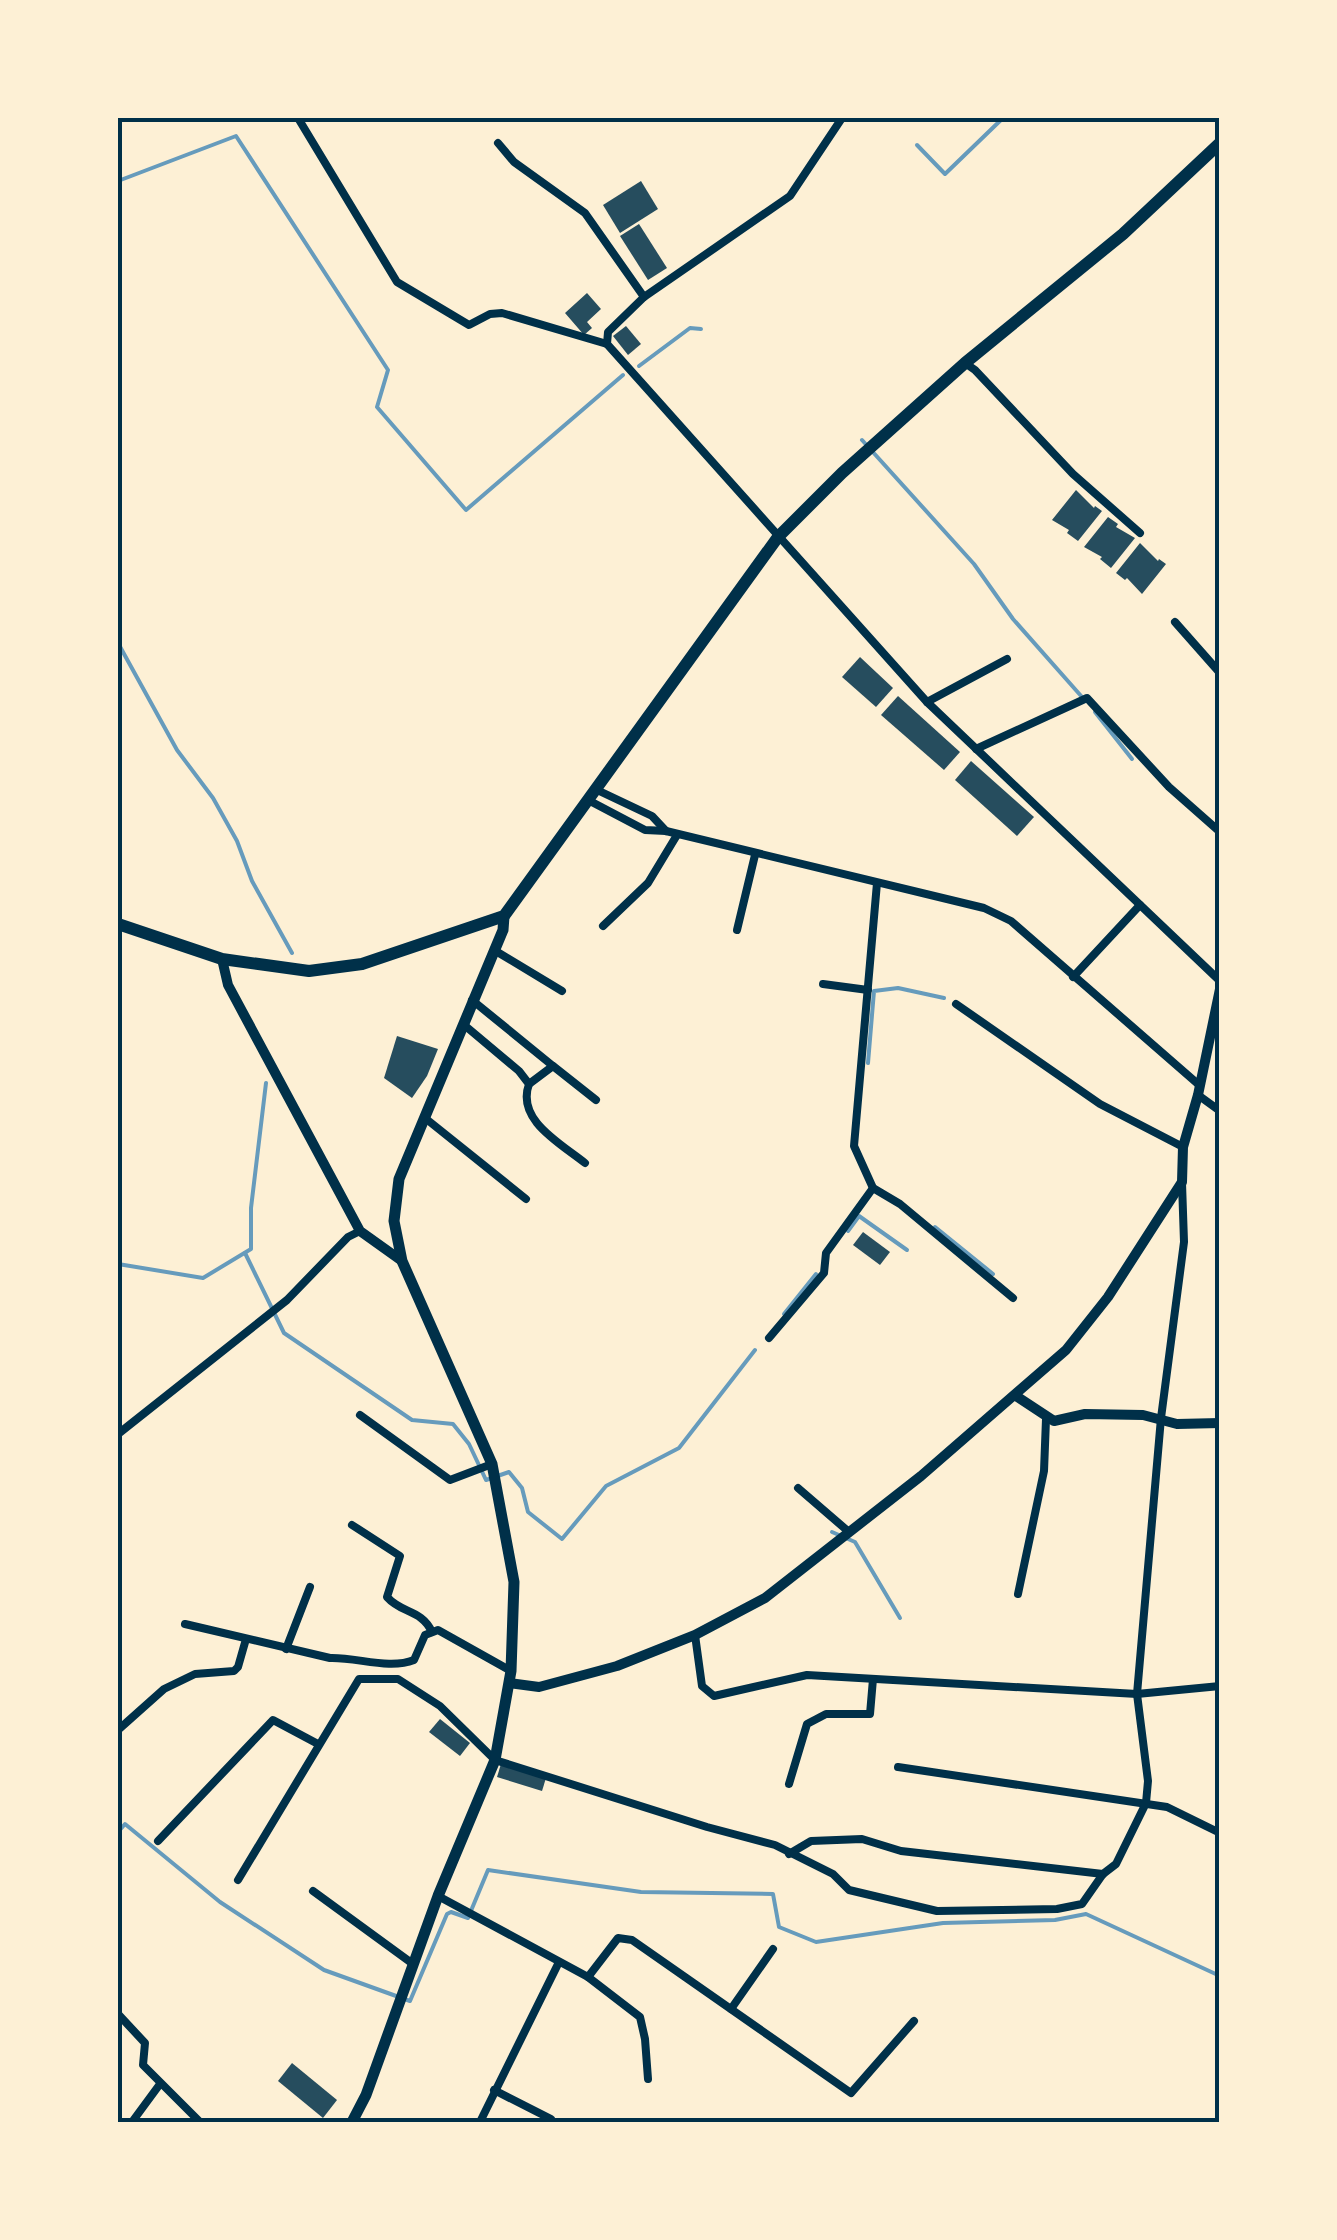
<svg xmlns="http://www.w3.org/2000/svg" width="1337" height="2240" font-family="Barlow,sans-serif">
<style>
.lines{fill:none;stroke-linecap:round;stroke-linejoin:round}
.stream{stroke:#669bbc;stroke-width:4}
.building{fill:#264d5e}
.minor{stroke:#003049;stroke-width:8}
.tertiary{stroke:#003049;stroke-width:10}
.secondary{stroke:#003049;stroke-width:11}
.primary{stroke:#003049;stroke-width:12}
.neatline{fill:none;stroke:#003049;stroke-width:4}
</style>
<rect width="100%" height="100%" fill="#fdf0d5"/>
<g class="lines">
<!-- stream -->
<g class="stream">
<path d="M 917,145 L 945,174 L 1003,118"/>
<path d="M 118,181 L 236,136 L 388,370 L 377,407 L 466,510 L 623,375"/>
<path d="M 639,366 L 690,328 L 701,329"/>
<path d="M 862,440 L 974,564 L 1013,619 L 1082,697"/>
<path d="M 118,643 L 177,750 L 213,798 L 237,841 L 252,881 L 292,953"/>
<path d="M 1095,712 L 1132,759"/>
<path d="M 868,1063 L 874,991 L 898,988 L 944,998"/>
<path d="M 935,1227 L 993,1274"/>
<path d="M 848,1231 L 859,1216 L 907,1250"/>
<path d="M 245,1253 L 284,1333 L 412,1420 L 453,1424 L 469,1444 L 486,1480 L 509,1472 L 522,1488 L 528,1512 L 562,1539 L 606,1486 L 679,1448 L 755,1350"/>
<path d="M 118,1264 L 203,1278 L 251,1249 L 251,1208 L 266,1083"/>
<path d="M 784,1314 L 816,1274"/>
<path d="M 832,1532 L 855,1542 L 900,1618"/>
<path d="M 118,1832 L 125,1824 L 220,1902 L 324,1970 L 410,2001 L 447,1914 L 451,1912 L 468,1918 L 488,1870 L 641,1892 L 773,1894 L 779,1927 L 816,1942 L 943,1923 L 1055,1920 L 1086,1914 L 1220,1976"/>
</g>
</g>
<!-- building -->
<g class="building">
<path d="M 641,181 L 658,209 L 620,233 L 603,205 Z"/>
<path d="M 639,224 L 667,268 L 648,280 L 620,236 Z"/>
<path d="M 587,293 L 601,309 L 587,322 L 592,328 L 584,335 L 565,313 Z"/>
<path d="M 626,326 L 641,344 L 628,355 L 613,336 Z"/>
<path d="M 1076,490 L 1094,508 L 1095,506 L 1102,511 L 1078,541 L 1067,533 L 1069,530 L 1052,520 Z"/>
<path d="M 1108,517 L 1118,524 L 1116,527 L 1135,538 L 1111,568 L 1100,559 L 1102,557 L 1084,547 Z"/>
<path d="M 1140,543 L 1158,561 L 1159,559 L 1166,564 L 1142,594 L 1127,578 L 1125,580 L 1116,573 Z"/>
<path d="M 860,657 L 893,688 L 876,707 L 842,677 Z"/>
<path d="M 898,696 L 960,752 L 944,770 L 881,715 Z"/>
<path d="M 971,761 L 1034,817 L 1017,836 L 955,780 Z"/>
<path d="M 397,1036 L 438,1049 L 427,1076 L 412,1098 L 384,1078 Z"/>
<path d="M 863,1232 L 890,1252 L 880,1265 L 853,1245 Z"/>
<path d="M 440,1719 L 470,1743 L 460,1756 L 429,1732 Z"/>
<path d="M 501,1764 L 546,1778 L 542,1791 L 497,1777 Z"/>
<path d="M 292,2063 L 337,2100 L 323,2118 L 278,2081 Z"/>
</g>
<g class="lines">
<!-- minor -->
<g class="minor">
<path d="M 298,118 L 397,282 L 469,325 L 490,314 L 502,313 L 607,344"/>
<path d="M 842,118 L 790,196 L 644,297 L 608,332 L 607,344 L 927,702 L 1220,981"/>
<path d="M 498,143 L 514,162 L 585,213 L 644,297"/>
<path d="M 965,363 L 975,370 L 1073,474 L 1140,533"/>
<path d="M 1175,622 L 1220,673"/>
<path d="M 927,702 L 1007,659"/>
<path d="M 976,749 L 1087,698 L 1169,787 L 1220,832"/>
<path d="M 595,789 L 652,816 L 666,831"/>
<path d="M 588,800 L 645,830 L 666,831 L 984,908 L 1011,921 L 1198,1084"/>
<path d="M 877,883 L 854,1146 L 873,1188 L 900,1204 L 1013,1298"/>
<path d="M 603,926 L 648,883 L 677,835"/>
<path d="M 737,930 L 755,855"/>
<path d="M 494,950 L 562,991"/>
<path d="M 1073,977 L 1140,905"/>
<path d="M 823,984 L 868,990"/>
<path d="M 472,1000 L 553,1066"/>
<path d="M 956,1004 L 1100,1104 L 1183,1147"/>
<path d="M 463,1024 L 519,1071 L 529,1084 C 516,1120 560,1143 585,1163"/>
<path d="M 529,1084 L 553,1066 L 596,1100"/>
<path d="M 1198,1095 L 1220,1111"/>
<path d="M 425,1118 L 526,1199"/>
<path d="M 769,1338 L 824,1273 L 826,1253 L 873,1188"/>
<path d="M 360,1415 L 450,1480 L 492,1464"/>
<path d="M 118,1434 L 287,1300 L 348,1237 L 360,1231"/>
<path d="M 798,1488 L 849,1532"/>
<path d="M 352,1525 L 400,1556 L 387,1597 C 402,1614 421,1609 432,1632"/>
<path d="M 1018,1594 L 1044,1471 L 1046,1419"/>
<path d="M 185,1624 L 330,1658 C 357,1657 389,1670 414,1660 L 425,1635 L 438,1630 L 511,1671"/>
<path d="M 695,1635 L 702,1686 L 714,1696 L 807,1675 L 1137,1694 L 1220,1686"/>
<path d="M 286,1649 L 310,1587"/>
<path d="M 118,1730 L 164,1689 L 195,1674 L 234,1671 L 238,1667 L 246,1639"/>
<path d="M 898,1767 L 1167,1807 L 1220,1833"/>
<path d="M 789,1784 L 807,1724 L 826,1714 L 870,1714 L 873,1679"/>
<path d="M 158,1841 L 273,1720 L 318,1744"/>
<path d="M 789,1854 L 811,1841 L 862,1839 L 901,1851 L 1103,1874"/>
<path d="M 238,1880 L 359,1679 L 398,1679 L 440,1706 L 495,1760 L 707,1827 L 775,1845 L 833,1874 L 849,1890 L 937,1911 L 1057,1909 L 1082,1904 L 1103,1874 L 1116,1864 L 1146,1803 L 1148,1781 L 1137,1694 L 1161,1418 L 1184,1242 L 1182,1183"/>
<path d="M 313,1891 L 413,1964"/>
<path d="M 438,1896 L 588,1977 L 640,2017 L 645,2039 L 648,2079"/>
<path d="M 588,1977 L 618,1938 L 632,1940 L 851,2093 L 914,2021"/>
<path d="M 731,2009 L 773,1949"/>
<path d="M 118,2014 L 145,2043 L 143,2065 L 200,2122"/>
<path d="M 494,2090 L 551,2119"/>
<path d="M 132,2122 L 160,2084"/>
<path d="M 480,2122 L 559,1962"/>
</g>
<!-- tertiary -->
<g class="tertiary">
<path d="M 222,959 L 228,985 L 360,1231 L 402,1261"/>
<path d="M 1016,1396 L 1054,1421 L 1085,1414 L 1143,1415 L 1177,1424 L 1220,1423"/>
<path d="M 509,1683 L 539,1687 L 617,1666 L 695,1635 L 765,1598 L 921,1476 L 1066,1350 L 1108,1297 L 1182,1182 L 1183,1147 L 1198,1095 L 1220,989"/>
</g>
<!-- secondary -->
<path class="secondary" d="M 352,2122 L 366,2095 L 438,1896 L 495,1760 L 511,1671 L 514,1582 L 492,1464 L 402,1261 L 394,1221 L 399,1179 L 503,930 L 504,916"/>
<!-- primary -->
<path class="primary" d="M 118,924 L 222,959 L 309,971 L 362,964 L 504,916 L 778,537 L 842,473 L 965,363 L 1123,234 L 1220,143"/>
</g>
<!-- border -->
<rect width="1337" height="2240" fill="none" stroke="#fdf0d5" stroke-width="240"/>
<rect x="120" y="120" width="1097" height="2000" class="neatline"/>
</svg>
